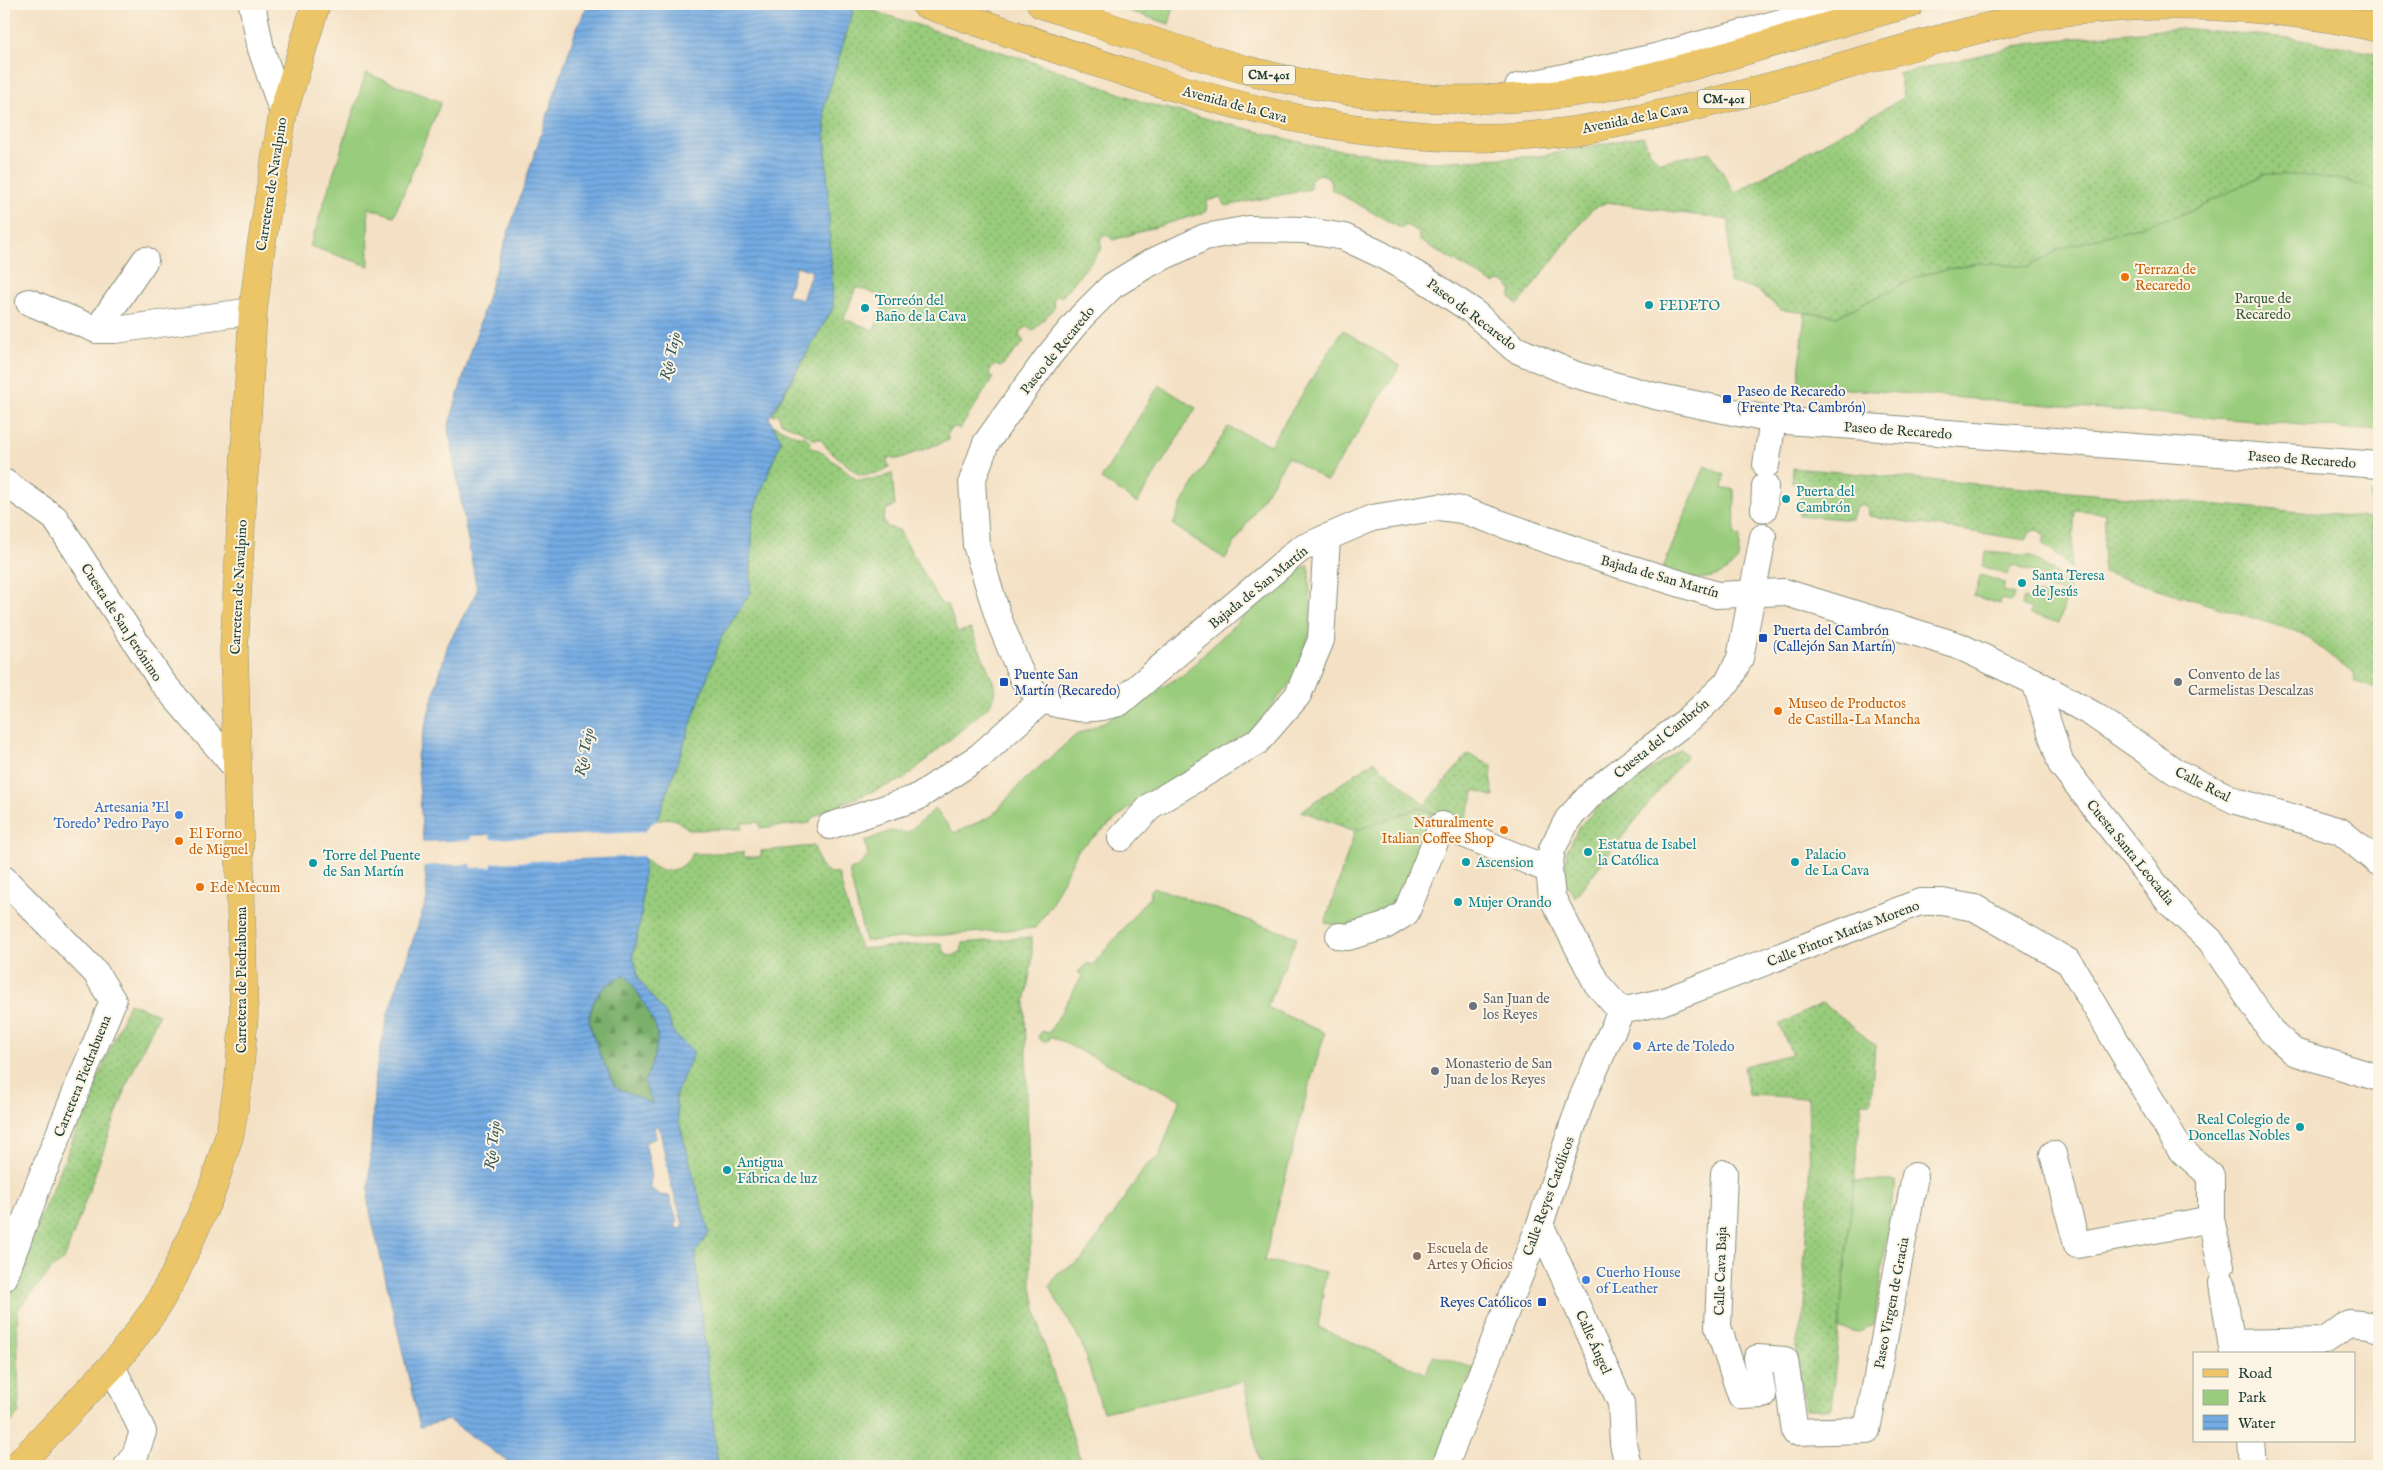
<svg xmlns="http://www.w3.org/2000/svg" width="2383" height="1470" font-family="'IM FELL English',serif">
<style>
.grass{fill:url(#grass-dots);stroke:#5c8458;fill-rule:evenodd}
.forest{fill:url(#forest-firs);stroke:#4c7650}
.green{fill:#99cc7c;stroke:#5c8458}
.water{fill:url(#water-rules);stroke:#4a748c;fill-rule:evenodd}
.pier{fill:#f4e1c5}
.lines{fill:none;stroke-linecap:round;stroke-linejoin:round}
.minor-casing{stroke:#8a8f7c;stroke-width:28}
.major-casing{stroke:#8a8f7c;stroke-width:29}
.minor{stroke:#fff;stroke-width:26}
.major{stroke:#ecc569;stroke-width:28}
.food-dot{fill:#e8710a;stroke:#fcf5e5;stroke-width:2}
.culture-dot{fill:#0f9aa8;stroke:#fcf5e5;stroke-width:2}
.transit-dot{fill:#1a4fb4;stroke:#fcf5e5;stroke-width:2}
.worship-dot{fill:#6b7280;stroke:#fcf5e5;stroke-width:2}
.shop-dot{fill:#3f7fe0;stroke:#fcf5e5;stroke-width:2}
.education-dot{fill:#8d6e63;stroke:#fcf5e5;stroke-width:2}
.labels{text-anchor:middle;stroke-width:4;stroke-linejoin:round;paint-order:stroke}
.shield{fill:#fcf5e5;stroke:#617469;stroke-width:1}
.shield-label{font-size:12px;font-weight:bold;fill:#1f3d34}
.street-label{font-size:14px;fill:#1f3d34;stroke:#fcf5e5}
.food-label{font-size:14px;fill:#c56008;stroke:#fcf5e5;text-anchor:start}
.park-label{font-size:14px;fill:#375a42;stroke:#fcf5e5}
.culture-label{font-size:14px;fill:#0d838f;stroke:#fcf5e5;text-anchor:start}
.transit-label{font-size:14px;fill:#164399;stroke:#fcf5e5;text-anchor:start}
.worship-label{font-size:14px;fill:#5b616d;stroke:#fcf5e5;text-anchor:start}
.shop-label{font-size:14px;fill:#366cbe;stroke:#fcf5e5;text-anchor:start}
.education-label{font-size:14px;fill:#785e54;stroke:#fcf5e5;text-anchor:start}
.water-label{font-size:15px;font-style:italic;fill:#345860;stroke:#fcf5e5}
</style>
<defs>
<pattern id="grass-dots" width="8" height="8" patternUnits="userSpaceOnUse" patternTransform="scale(1.25)"><rect width="8" height="8" fill="#99cc7c"/><path d="M2 2h.1M6 6h.1" fill="none" stroke="#7ca766" stroke-width="1.8" stroke-linecap="round"/></pattern>
<pattern id="forest-firs" width="22" height="20" patternUnits="userSpaceOnUse" patternTransform="scale(1.25)"><rect width="22" height="20" fill="#7ab06c"/><path d="M5 1l3.5 6h-7zM16 11l3.5 6h-7z" fill="#63905a"/></pattern>
<pattern id="water-rules" width="6" height="5" patternUnits="userSpaceOnUse" patternTransform="scale(1.25)"><rect width="6" height="5" fill="#74abe3"/><path d="M0 2.5h6" fill="none" stroke="#5f8cb9"/></pattern>
</defs>
<rect width="100%" height="100%" fill="#fcf5e5"/>
<filter id="ink" filterUnits="userSpaceOnUse"><feTurbulence type="fractalNoise" baseFrequency=".02" numOctaves="2"/><feDisplacementMap in="SourceGraphic" scale="10" xChannelSelector="R" yChannelSelector="G"/><feConvolveMatrix kernelMatrix="1 2 1 2 8 2 1 2 1" color-interpolation-filters="sRGB"/></filter>
<filter id="wash" filterUnits="userSpaceOnUse"><feTurbulence type="fractalNoise" baseFrequency=".0096" numOctaves="4" result="noise"/><feDisplacementMap in="SourceGraphic" scale="20" xChannelSelector="R" yChannelSelector="G"/><feGaussianBlur stdDeviation="1.12" result="paint"/><feColorMatrix in="noise" values="0 0 0 0 0 0 0 0 0 0 0 0 0 0 0 0 0 1.4 0 .05"/><feComposite in="paint" operator="in"/></filter>
<g filter="url(#wash)">
<rect width="100%" height="100%" fill="#f4e1c5"/>
<!-- grass -->
<g class="grass">
<path d="M 855,5 L 1064,72 L 1145,103 L 1320,147 L 1431,162 L 1540,156 L 1643,136 L 1649,151 L 1659,162 L 1710,152 L 1735,193 L 1903,98 L 1899,74 L 2036,42 L 2180,28 L 2291,38 L 2379,54 L 2379,192 L 2348,181 L 2265,174 L 2187,213 L 2060,249 L 2029,267 L 1978,263 L 1922,275 L 1838,316 L 1781,310 L 1757,290 L 1729,282 L 1729,220 L 1607,202 L 1591,210 L 1518,305 L 1510,297 L 1512,290 L 1506,283 L 1499,281 L 1494,284 L 1419,240 L 1419,232 L 1406,225 L 1402,229 L 1331,189 L 1332,187 L 1329,178 L 1321,174 L 1314,176 L 1310,181 L 1311,189 L 1226,206 L 1220,197 L 1207,201 L 1206,212 L 1113,240 L 1107,235 L 1103,236 L 1100,241 L 1102,248 L 1062,297 L 1058,295 L 1054,298 L 1053,303 L 1055,307 L 1033,331 L 1027,327 L 1022,330 L 1019,335 L 1024,342 L 1001,367 L 995,365 L 991,368 L 989,374 L 993,378 L 960,429 L 956,427 L 950,429 L 947,436 L 949,440 L 898,459 L 890,457 L 887,461 L 889,467 L 880,473 L 859,475 L 827,448 L 821,439 L 812,439 C 805,430 791,428 781,422 L 778,414 L 772,415 L 833,308 L 824,107 ZM 856,287 L 886,298 L 874,330 L 844,319 Z"/>
<path d="M 773,425 L 797,436 L 805,436 L 810,442 L 811,448 L 819,450 L 857,480 L 882,478 L 892,473 L 895,506 L 887,509 L 883,519 L 887,527 L 899,530 L 941,604 L 948,605 L 957,632 L 971,629 L 994,684 L 995,692 L 990,705 L 904,779 L 826,810 L 812,818 L 810,823 L 760,828 L 759,822 L 742,823 L 742,829 L 690,830 L 676,820 L 668,818 L 657,821 L 721,638 L 750,593 L 753,513 L 781,440 Z"/>
<path d="M 1793,468 L 2370,518 L 2373,554 L 2379,567 L 2379,690 L 2353,681 L 2355,675 L 2301,633 L 2103,572 L 2105,513 L 2075,510 L 2071,569 L 2061,557 L 2043,544 L 2045,536 L 2038,530 L 2030,531 L 2026,540 L 1869,516 L 1868,508 L 1862,504 L 1856,507 L 1852,520 L 1799,515 L 1801,483 L 1792,482 Z"/>
<path d="M 1681,749 L 1687,755 L 1575,897 L 1564,881 L 1567,850 L 1579,827 L 1600,805 Z"/>
<path d="M 1468,754 L 1492,766 L 1491,782 L 1494,797 L 1475,790 L 1463,827 L 1419,808 L 1355,831 L 1301,811 L 1374,761 L 1425,805 Z"/>
<path d="M 814,846 L 820,866 L 831,874 L 838,873 L 860,949 L 941,943 L 945,953 L 953,956 L 961,951 L 963,943 L 1032,937 L 1032,961 L 1025,1003 L 1031,1282 L 1041,1334 L 1082,1466 L 718,1466 L 695,1252 L 709,1233 L 679,1122 L 675,1096 L 694,1052 L 676,1036 L 665,1013 L 639,980 L 633,955 L 641,917 L 644,856 C 654,877 683,874 692,854 L 743,852 L 744,857 L 761,857 L 761,851 Z"/>
<path d="M 129,1003 L 159,1014 L 129,1079 L 64,1260 L 52,1269 L 17,1310 L 19,1413 L 4,1432 L 4,1297 L 53,1188 Z"/>
<path d="M 1823,1003 L 1875,1045 L 1871,1102 L 1862,1102 L 1831,1409 L 1805,1409 L 1796,1346 L 1806,1303 L 1804,1265 L 1810,1181 L 1808,1098 L 1749,1095 L 1744,1066 L 1792,1054 L 1779,1025 Z"/>
</g>
<!-- forest -->
<path class="forest" d="M 626,975 C 633,984 656,1022 657,1033 C 658,1051 651,1067 644,1082 L 654,1105 L 615,1087 C 606,1066 593,1043 590,1020 C 589,1016 592,1010 593,1005 C 600,988 609,981 626,975 Z"/>
<!-- green -->
<g class="green">
<path d="M 1108,4 L 1175,4 L 1169,24 Z"/>
<path d="M 366,73 L 441,102 L 394,216 L 368,208 L 369,266 L 310,246 Z"/>
<path d="M 2265,174 L 2316,176 L 2348,181 L 2379,192 L 2379,431 L 1798,385 L 1805,313 L 1838,316 L 1922,275 L 1978,263 L 2029,267 L 2060,249 L 2187,213 Z"/>
<path d="M 1343,330 L 1400,366 L 1327,481 L 1288,457 L 1225,559 L 1173,525 L 1182,503 L 1228,427 L 1270,445 Z"/>
<path d="M 1159,385 L 1196,408 L 1137,503 L 1101,479 Z"/>
<path d="M 1705,466 L 1724,475 L 1722,489 L 1734,489 L 1735,535 L 1740,536 L 1738,559 C 1717,587 1691,577 1660,575 Z"/>
<path d="M 2370,493 L 2379,494 L 2379,567 L 2373,554 Z"/>
<path d="M 1986,552 L 2031,556 L 2070,583 L 2067,595 L 2040,585 L 2042,575 L 2011,565 L 2008,575 L 1982,566 Z"/>
<path d="M 1309,565 L 1311,630 L 1295,677 L 1252,731 L 1133,805 L 1078,850 L 1051,905 L 1035,928 L 865,941 L 849,870 L 857,868 L 868,855 L 865,841 L 890,831 L 907,833 L 935,809 L 954,833 L 992,816 L 1020,784 L 1076,735 L 1099,725 L 1184,674 L 1285,575 Z"/>
<path d="M 1981,575 L 2005,583 L 2003,591 L 2014,594 L 2011,602 L 2002,599 L 2000,604 L 1974,596 Z"/>
<path d="M 2037,593 L 2065,602 L 2059,623 L 2029,613 L 2031,608 L 2021,606 L 2023,598 L 2034,601 Z"/>
<path d="M 1419,808 L 1431,812 L 1397,908 L 1344,926 L 1325,923 L 1355,831 Z"/>
<path d="M 1153,887 L 1297,937 L 1267,1007 L 1325,1033 L 1307,1093 L 1264,1261 L 1326,1272 L 1318,1327 L 1426,1374 L 1433,1355 L 1474,1368 L 1437,1466 L 1364,1466 L 1357,1461 L 1353,1466 L 1260,1466 L 1244,1381 L 1103,1412 L 1081,1342 L 1049,1287 L 1059,1272 L 1082,1260 L 1146,1166 L 1159,1157 L 1180,1099 L 1050,1036 L 1049,1040 L 1043,1042 L 1038,1037 L 1042,1031 L 1049,1033 L 1082,976 L 1078,972 L 1088,963 L 1092,966 L 1151,895 L 1149,892 Z"/>
<path d="M 1854,1181 L 1895,1181 L 1874,1325 L 1859,1332 L 1839,1329 Z"/>
</g>
<!-- water -->
<path class="water" d="M 588,4 L 855,4 L 824,107 L 833,308 L 769,418 L 781,440 L 753,513 L 750,593 L 721,638 L 657,821 L 646,828 L 641,917 L 633,955 L 639,980 L 665,1013 L 676,1036 L 694,1052 L 675,1096 L 679,1122 L 709,1233 L 695,1253 L 718,1466 L 508,1466 L 506,1460 L 448,1420 L 420,1427 L 368,1203 L 375,1074 L 389,1010 L 427,899 L 417,755 L 448,644 L 477,591 L 448,428 L 494,275 L 576,30 ZM 796,266 L 812,271 L 802,300 L 787,295 ZM 626,975 C 633,984 656,1022 657,1033 C 658,1051 651,1067 644,1082 L 653,1104 L 615,1087 C 609,1073 587,1029 589,1017 C 593,994 606,982 626,975 ZM 659,1126 L 671,1184 L 684,1227 L 678,1229 L 675,1225 L 678,1222 L 669,1196 L 660,1195 L 650,1188 L 651,1170 L 645,1142 L 656,1138 L 654,1127 Z"/>
<!-- pier -->
<path class="pier" d="M 660,819 L 646,833 L 646,860 L 643,856 L 492,863 L 492,867 L 472,868 L 471,864 L 422,866 L 420,842 L 471,840 L 471,836 L 490,835 L 491,839 L 644,832 L 652,823 Z"/>
</g>
<g filter="url(#ink)">
<g class="lines">
<!-- minor casing -->
<g class="minor-casing">
<g id="minor">
<path d="M 252,4 L 261,49 L 283,113"/>
<path d="M 1518,87 L 1655,57 L 1792,19 L 1834,4"/>
<path d="M 29,302 L 97,330 L 115,330 L 253,311"/>
<path d="M 97,330 L 145,260"/>
<path d="M 1766,465 L 1773,420"/>
<path d="M 4,482 L 55,518 L 162,682 L 236,768"/>
<path d="M 1764,509 L 1765,486"/>
<path d="M 2035,682 L 2061,764 L 2169,902 L 2210,940 L 2271,1031 L 2294,1052 L 2379,1078"/>
<path d="M 1042,700 L 1023,679 L 999,620 L 976,545 L 972,481 L 986,443 L 1047,358 L 1082,316 L 1112,286 L 1148,264 L 1205,237 L 1249,229 L 1303,230 L 1344,237 L 1380,254 L 1424,279 L 1471,310 L 1515,349 L 1576,375 L 1655,396 L 1773,420 L 2379,465"/>
<path d="M 1042,700 C 1074,709 1087,712 1119,703 L 1300,549 L 1372,518 L 1439,507 L 1462,510 L 1607,561 L 1717,595 L 1784,592 L 1959,646 L 2035,682 L 2094,715 L 2176,772 L 2236,801 L 2340,831 L 2379,863"/>
<path d="M 830,826 L 916,798 L 980,756 L 1042,700"/>
<path d="M 1121,838 L 1152,805 L 1257,742 L 1298,695 L 1321,640 L 1327,537"/>
<path d="M 4,879 L 96,973 L 113,1001 L 39,1183 L 4,1278"/>
<path d="M 1339,936 L 1348,937 L 1385,926 L 1406,913 L 1442,825 L 1549,870"/>
<path d="M 1621,1011 L 1662,1002 L 1920,902 L 1942,902 L 1975,908 L 2069,962 L 2180,1149 L 2211,1176 L 2211,1219 L 2221,1266"/>
<path d="M 1621,1011 L 1597,984 L 1552,897 L 1549,870 L 1552,849 L 1568,819 L 1594,791 L 1689,719 L 1728,682 L 1740,658 L 1763,537"/>
<path d="M 2053,1154 L 2077,1245 L 2211,1219"/>
<path d="M 1724,1173 L 1718,1327 L 1741,1396 L 1763,1395 L 1757,1358 L 1785,1360 L 1795,1432 L 1867,1430 L 1915,1176"/>
<path d="M 1540,1224 L 1621,1403 L 1623,1443 L 1628,1466"/>
<path d="M 2222,1283 L 2233,1354"/>
<path d="M 2231,1343 L 2325,1341 L 2349,1323 L 2370,1325 L 2379,1329"/>
<path d="M 112,1366 L 143,1432 L 135,1455 L 127,1466"/>
<path d="M 2251,1441 L 2253,1466"/>
<path d="M 1445,1466 L 1540,1224 L 1582,1098 L 1621,1011"/>
</g>
</g>
<!-- major casing -->
<g class="major-casing">
<g id="major">
<path d="M 925,4 C 1121,70 1317,151 1528,136 C 1578,132 1626,122 1675,111 C 1797,83 1915,41 2037,16 C 2054,12 2072,11 2089,10 C 2187,0 2283,7 2379,28"/>
<path d="M 1041,4 C 1109,27 1177,51 1247,70 C 1364,101 1501,110 1620,84 C 1718,62 1813,28 1910,4"/>
<path d="M 17,1466 L 112,1366 L 132,1341 L 155,1309 L 174,1276 L 211,1193 L 230,1133 L 239,1078 L 244,1016 L 234,650 L 253,311 L 261,247 L 283,113 L 316,4"/>
</g>
</g>
<!-- minor -->
<use href="#minor" class="minor"/>
<!-- major -->
<use href="#major" class="major"/>
</g>
</g>
<!-- markers -->
<g class="food-dot">
<circle cx="2125" cy="277" r="5"/>
<circle cx="1778" cy="711" r="5"/>
<circle cx="1504" cy="830" r="5"/>
<circle cx="179" cy="841" r="5"/>
<circle cx="200" cy="887" r="5"/>
</g>
<g class="culture-dot">
<circle cx="1649" cy="305" r="5"/>
<circle cx="865" cy="308" r="5"/>
<circle cx="1786" cy="499" r="5"/>
<circle cx="2022" cy="583" r="5"/>
<circle cx="1588" cy="852" r="5"/>
<circle cx="1466" cy="862" r="5"/>
<circle cx="1795" cy="862" r="5"/>
<circle cx="313" cy="863" r="5"/>
<circle cx="1458" cy="902" r="5"/>
<circle cx="2300" cy="1127" r="5"/>
<circle cx="727" cy="1170" r="5"/>
</g>
<g class="transit-dot">
<rect x="1722" y="394" width="10" height="10" rx="2.5"/>
<rect x="1758" y="633" width="10" height="10" rx="2.5"/>
<rect x="999" y="677" width="10" height="10" rx="2.5"/>
<rect x="1537" y="1297" width="10" height="10" rx="2.5"/>
</g>
<g class="worship-dot">
<circle cx="2178" cy="682" r="5"/>
<circle cx="1473" cy="1006" r="5"/>
<circle cx="1435" cy="1071" r="5"/>
</g>
<g class="shop-dot">
<circle cx="179" cy="815" r="5"/>
<circle cx="1637" cy="1046" r="5"/>
<circle cx="1586" cy="1280" r="5"/>
</g>
<circle class="education-dot" cx="1417" cy="1256" r="5"/>
<g class="labels">
<!-- shield labels -->
<g class="shield">
<rect x="1243" y="65.5" width="52" height="19" rx="4"/>
<rect x="1698" y="89.5" width="52" height="19" rx="4"/>
</g>
<g class="shield-label">
<text x="1269" y="79">CM-401</text>
<text x="1724" y="103">CM-401</text>
</g>
<!-- street labels -->
<g class="street-label">
<text transform="translate(1235 104) rotate(15)" y="5">Avenida de la Cava</text>
<text transform="translate(1635 118) rotate(-11)" y="5">Avenida de la Cava</text>
<text transform="translate(271 184) rotate(-81)" y="5">Carretera de Navalpino</text>
<text transform="translate(1472 314) rotate(37)" y="5">Paseo de Recaredo</text>
<text transform="translate(1057 350) rotate(-51)" y="5">Paseo de Recaredo</text>
<text transform="translate(1898 430) rotate(4)" y="5">Paseo de Recaredo</text>
<text transform="translate(2302 459) rotate(4)" y="5">Paseo de Recaredo</text>
<text transform="translate(1660 576) rotate(16)" y="5">Bajada de San Martín</text>
<text transform="translate(238 587) rotate(-87)" y="5">Carretera de Navalpino</text>
<text transform="translate(1258 587) rotate(-39)" y="5">Bajada de San Martín</text>
<text transform="translate(122 622) rotate(57)" y="5">Cuesta de San Jerónimo</text>
<text transform="translate(1661 738) rotate(-39)" y="5">Cuesta del Cambrón</text>
<text transform="translate(2203 784) rotate(27)" y="5">Calle Real</text>
<text transform="translate(2131 852) rotate(51)" y="5">Cuesta Santa Leocadia</text>
<text transform="translate(1843 933) rotate(-21)" y="5">Calle Pintor Matías Moreno</text>
<text transform="translate(241 980) rotate(-90)" y="5">Carretera de Piedrabuena</text>
<text transform="translate(82 1076) rotate(-68)" y="5">Carretera Piedrabuena</text>
<text transform="translate(1548 1196) rotate(-70)" y="5">Calle Reyes Católicos</text>
<text transform="translate(1720 1271) rotate(-88)" y="5">Calle Cava Baja</text>
<text transform="translate(1891 1303) rotate(-79)" y="5">Paseo Virgen de Gracia</text>
<text transform="translate(1594 1342) rotate(66)" y="5">Calle Ángel</text>
</g>
<!-- food labels -->
<g class="food-label">
<text x="2135" y="274">Terraza de<tspan x="2135" dy="16">Recaredo</tspan></text>
<text x="1788" y="708">Museo de Productos<tspan x="1788" dy="16">de Castilla-La Mancha</tspan></text>
<text x="1494" y="827" text-anchor="end">Naturalmente<tspan x="1494" dy="16">Italian Coffee Shop</tspan></text>
<text x="189" y="838">El Forno<tspan x="189" dy="16">de Miguel</tspan></text>
<text x="210" y="892">Ede Mecum</text>
</g>
<!-- park labels -->
<g class="park-label">
<text x="2263" y="303">Parque de<tspan x="2263" dy="16">Recaredo</tspan></text>
</g>
<!-- culture labels -->
<g class="culture-label">
<text x="875" y="305">Torreón del<tspan x="875" dy="16">Baño de la Cava</tspan></text>
<text x="1659" y="310">FEDETO</text>
<text x="1796" y="496">Puerta del<tspan x="1796" dy="16">Cambrón</tspan></text>
<text x="2032" y="580">Santa Teresa<tspan x="2032" dy="16">de Jesús</tspan></text>
<text x="1598" y="849">Estatua de Isabel<tspan x="1598" dy="16">la Católica</tspan></text>
<text x="1805" y="859">Palacio<tspan x="1805" dy="16">de La Cava</tspan></text>
<text x="323" y="860">Torre del Puente<tspan x="323" dy="16">de San Martín</tspan></text>
<text x="1476" y="867">Ascension</text>
<text x="1468" y="907">Mujer Orando</text>
<text x="2290" y="1124" text-anchor="end">Real Colegio de<tspan x="2290" dy="16">Doncellas Nobles</tspan></text>
<text x="737" y="1167">Antigua<tspan x="737" dy="16">Fábrica de luz</tspan></text>
</g>
<!-- transit labels -->
<g class="transit-label">
<text x="1737" y="396">Paseo de Recaredo<tspan x="1737" dy="16">(Frente Pta. Cambrón)</tspan></text>
<text x="1773" y="635">Puerta del Cambrón<tspan x="1773" dy="16">(Callejón San Martín)</tspan></text>
<text x="1014" y="679">Puente San<tspan x="1014" dy="16">Martín (Recaredo)</tspan></text>
<text x="1532" y="1307" text-anchor="end">Reyes Católicos</text>
</g>
<!-- worship labels -->
<g class="worship-label">
<text x="2188" y="679">Convento de las<tspan x="2188" dy="16">Carmelistas Descalzas</tspan></text>
<text x="1483" y="1003">San Juan de<tspan x="1483" dy="16">los Reyes</tspan></text>
<text x="1445" y="1068">Monasterio de San<tspan x="1445" dy="16">Juan de los Reyes</tspan></text>
</g>
<!-- shop labels -->
<g class="shop-label">
<text x="169" y="812" text-anchor="end">Artesania 'El<tspan x="169" dy="16">Toredo' Pedro Payo</tspan></text>
<text x="1647" y="1051">Arte de Toledo</text>
<text x="1596" y="1277">Cuerho House<tspan x="1596" dy="16">of Leather</tspan></text>
</g>
<!-- education labels -->
<g class="education-label">
<text x="1427" y="1253">Escuela de<tspan x="1427" dy="16">Artes y Oficios</tspan></text>
</g>
<!-- water labels -->
<g class="water-label">
<text transform="translate(670 356) rotate(-77)" y="5">Río Tajo</text>
<text transform="translate(584 752) rotate(-79)" y="5">Río Tajo</text>
<text transform="translate(492 1145) rotate(-83)" y="5">Río Tajo</text>
</g>
</g>
<!-- margin -->
<rect width="2383" height="1470" fill="none" stroke="#fcf5e5" stroke-width="20"/>
<!-- legend -->
<rect x="2193" y="1352" width="162" height="90" fill="#fcf5e5" stroke="#a4ab9e"/>
<rect x="2203" y="1369" width="25" height="8" fill="#ecc569" stroke="#a4ab9e"/>
<text x="2238" y="1378" font-size="15" fill="#1f3d34">Road</text>
<rect x="2203" y="1390" width="25" height="15" fill="#99cc7c" stroke="#a4ab9e"/>
<text x="2238" y="1402" font-size="15" fill="#1f3d34">Park</text>
<rect x="2203" y="1415" width="25" height="15" fill="url(#water-rules)" stroke="#a4ab9e"/>
<text x="2238" y="1428" font-size="15" fill="#1f3d34">Water</text>
</svg>
